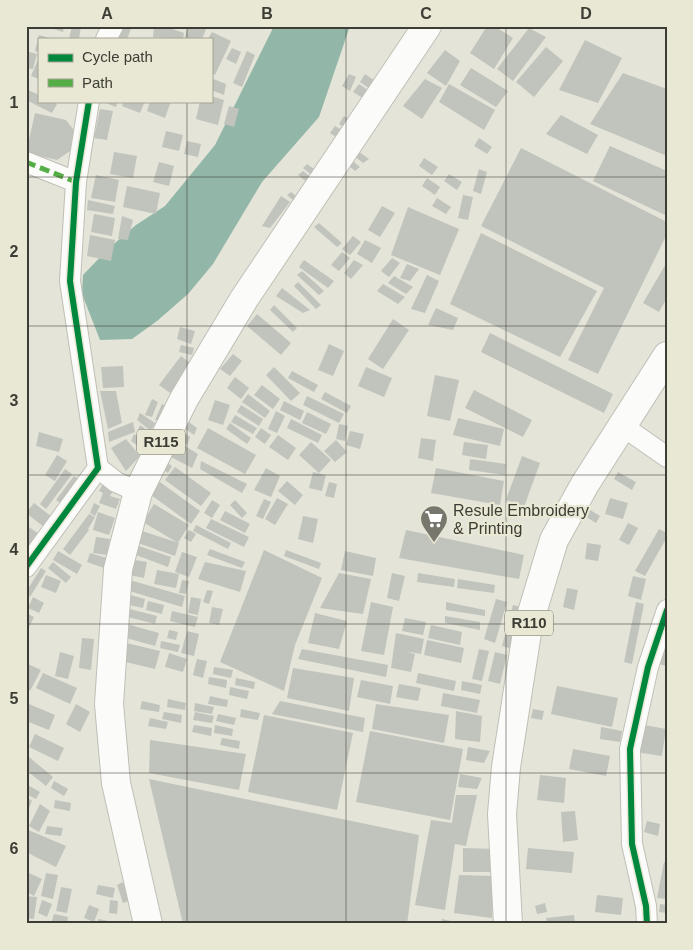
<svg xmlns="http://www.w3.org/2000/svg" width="693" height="950" font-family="Arial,sans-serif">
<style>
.water{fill:#92b7a8}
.building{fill:#c1c4bc}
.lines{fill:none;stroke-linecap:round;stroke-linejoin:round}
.minor-casing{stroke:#c0bfb7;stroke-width:22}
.primary-casing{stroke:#c0bfb7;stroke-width:30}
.minor{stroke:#fbfbf9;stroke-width:20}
.primary{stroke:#fbfbf9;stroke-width:28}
.quiet{stroke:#55ad45;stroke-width:5;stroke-dasharray:10 5;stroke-linecap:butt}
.cycleway-casing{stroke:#e9e8d4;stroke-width:9}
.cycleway{stroke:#00873e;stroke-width:6}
.grid{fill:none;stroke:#3e3d35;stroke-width:1;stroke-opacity:0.55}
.labels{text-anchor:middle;stroke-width:4.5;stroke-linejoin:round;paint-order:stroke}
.shield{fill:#e9e8d4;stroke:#717065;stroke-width:1}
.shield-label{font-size:15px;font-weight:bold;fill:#3e3d35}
.poi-label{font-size:16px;fill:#3e3d35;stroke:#e9e8d4;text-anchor:start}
.neatline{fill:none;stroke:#3e3d35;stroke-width:2}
.grid-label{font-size:16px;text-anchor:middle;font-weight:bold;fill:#3e3d35}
</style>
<rect width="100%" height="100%" fill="#e4e4d9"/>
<!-- water -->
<path class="water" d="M 274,26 L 350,26 L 319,117 L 262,182 L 213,264 L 188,294 L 157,321 L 132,339 L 100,340 L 82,294 L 83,275 L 108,249 L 136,225 L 165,206 L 215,145 Z"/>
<!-- building -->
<g class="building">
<path d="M 45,26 L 64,26 L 63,32 Z"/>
<path d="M 72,26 L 81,26 L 79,39 L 69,39 Z"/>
<path d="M 117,26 L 132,26 L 127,39 L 112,39 Z"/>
<path d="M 154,26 L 164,26 L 184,33 L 183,39 L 153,37 Z"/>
<path d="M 188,26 L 203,26 L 207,27 L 202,39 L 193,39 L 185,37 Z"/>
<path d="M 487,26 L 494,26 L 513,38 L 494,69 L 470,53 Z"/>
<path d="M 529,28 L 546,37 L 513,81 L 497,69 Z"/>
<path d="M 212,32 L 231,41 L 215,75 L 211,73 L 211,39 L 208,39 Z"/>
<path d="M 39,35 L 50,38 L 39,39 L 39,52 L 35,51 Z"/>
<path d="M 585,40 L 622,58 L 598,103 L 559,90 Z"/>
<path d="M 546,47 L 563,61 L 534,97 L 516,82 Z"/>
<path d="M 232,48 L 241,52 L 236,64 L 226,59 Z"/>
<path d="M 445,50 L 460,61 L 446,86 L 427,73 Z"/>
<path d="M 26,51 L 37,54 L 33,69 L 26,68 Z"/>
<path d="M 247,51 L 255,55 L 242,87 L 233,83 Z"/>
<path d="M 39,57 L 39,79 L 31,76 Z"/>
<path d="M 471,68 L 508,91 L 496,107 L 460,85 Z"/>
<path d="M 623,73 L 667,89 L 667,156 L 590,124 Z"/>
<path d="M 349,74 L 356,77 L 350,91 L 342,86 Z"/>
<path d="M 365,74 L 378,83 L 373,91 L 360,82 Z"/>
<path d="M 211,78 L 226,84 L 224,95 L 211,90 Z"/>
<path d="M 425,79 L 442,88 L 422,119 L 403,106 Z"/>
<path d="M 359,84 L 372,93 L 366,100 L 353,92 Z"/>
<path d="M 449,84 L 495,110 L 484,130 L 439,102 Z"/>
<path d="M 26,89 L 39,95 L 39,101 L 51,101 L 57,104 L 52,113 L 26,100 Z"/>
<path d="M 211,96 L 224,100 L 218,125 L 196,119 L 200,101 L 211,101 Z"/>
<path d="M 101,101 L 118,101 L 116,107 Z"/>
<path d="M 124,101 L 145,101 L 140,113 L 122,106 Z"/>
<path d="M 150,101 L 171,101 L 165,118 L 147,111 Z"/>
<path d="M 229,106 L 239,109 L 234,127 L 224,124 Z"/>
<path d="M 100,109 L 113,111 L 107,140 L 94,138 Z"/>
<path d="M 35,113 L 66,120 L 83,142 L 57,160 L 26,153 Z"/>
<path d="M 561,115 L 598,135 L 587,154 L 546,134 Z"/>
<path d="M 344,116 L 358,125 L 353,133 L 339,124 Z"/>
<path d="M 335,126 L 348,134 L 343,142 L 330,133 Z"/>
<path d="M 166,131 L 183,135 L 179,151 L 162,147 Z"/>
<path d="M 479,138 L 492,147 L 487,154 L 474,146 Z"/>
<path d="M 187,141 L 201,144 L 198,157 L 184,154 Z"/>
<path d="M 610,146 L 667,171 L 667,216 L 593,181 Z"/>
<path d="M 354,148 L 369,159 L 363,163 L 349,152 Z"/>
<path d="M 521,148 L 667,222 L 667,234 L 598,374 L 568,360 L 604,288 L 481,226 Z"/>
<path d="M 114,152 L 137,156 L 133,178 L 110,174 Z"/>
<path d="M 345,155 L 360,167 L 355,171 L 341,159 Z"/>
<path d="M 424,158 L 438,167 L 432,175 L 419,166 Z"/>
<path d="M 159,162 L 174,166 L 169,186 L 153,182 Z"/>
<path d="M 307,164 L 322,175 L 317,179 L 303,168 Z"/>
<path d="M 479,169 L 487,172 L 481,194 L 473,191 Z"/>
<path d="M 303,171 L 317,182 L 312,186 L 298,175 Z"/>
<path d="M 449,174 L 462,182 L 457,190 L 444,181 Z"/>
<path d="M 96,175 L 119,180 L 115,202 L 91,198 Z"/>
<path d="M 427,178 L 440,187 L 435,195 L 422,186 Z"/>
<path d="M 127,186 L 160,193 L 156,214 L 123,207 Z"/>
<path d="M 291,192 L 306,203 L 301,207 L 287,195 Z"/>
<path d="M 463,195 L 473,197 L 468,220 L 458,218 Z"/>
<path d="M 281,196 L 290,202 L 270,228 L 262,226 Z"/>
<path d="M 437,198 L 451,207 L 446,214 L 432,206 Z"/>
<path d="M 88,200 L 115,206 L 113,214 L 87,210 Z"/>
<path d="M 382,206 L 395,213 L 380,237 L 368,230 Z"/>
<path d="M 408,207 L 459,229 L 440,275 L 391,255 Z"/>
<path d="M 94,214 L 115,218 L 112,236 L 91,232 Z"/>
<path d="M 122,216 L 133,220 L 128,240 L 118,239 Z"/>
<path d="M 319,223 L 342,243 L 337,247 L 314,227 Z"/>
<path d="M 481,233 L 597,291 L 560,357 L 450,304 Z"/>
<path d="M 90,235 L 115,240 L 111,261 L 87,256 Z"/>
<path d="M 353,236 L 361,242 L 350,255 L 342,249 Z"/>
<path d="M 365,240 L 381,248 L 372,263 L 357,254 Z"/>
<path d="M 342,252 L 350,258 L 339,271 L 331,265 Z"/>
<path d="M 392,258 L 400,263 L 389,277 L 381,271 Z"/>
<path d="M 304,260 L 334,281 L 328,288 L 299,267 Z"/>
<path d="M 354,260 L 363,265 L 351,279 L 344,273 Z"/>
<path d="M 667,262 L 667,298 L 659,312 L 643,303 Z"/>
<path d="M 407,264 L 419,269 L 410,281 L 400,278 Z"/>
<path d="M 302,271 L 324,291 L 319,295 L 297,275 Z"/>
<path d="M 427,275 L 439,281 L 425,313 L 411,309 Z"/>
<path d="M 394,276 L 413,287 L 406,294 L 388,283 Z"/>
<path d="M 298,282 L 321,305 L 316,309 L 294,286 Z"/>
<path d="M 383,284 L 405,297 L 398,304 L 377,291 Z"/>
<path d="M 282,288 L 310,310 L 303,313 L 276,296 Z"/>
<path d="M 274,305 L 297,328 L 293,332 L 270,310 Z"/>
<path d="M 436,308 L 458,318 L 453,330 L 428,325 Z"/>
<path d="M 257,314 L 291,343 L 281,355 L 247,326 Z"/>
<path d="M 393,319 L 409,330 L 383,369 L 368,359 Z"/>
<path d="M 180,327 L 195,331 L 191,344 L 177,339 Z"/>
<path d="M 490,333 L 613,394 L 604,413 L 481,352 Z"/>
<path d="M 329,344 L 344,351 L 333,376 L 318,370 Z"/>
<path d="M 181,345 L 194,348 L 192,355 L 179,352 Z"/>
<path d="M 233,354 L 242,361 L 230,376 L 220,369 Z"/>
<path d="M 181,356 L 194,366 L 173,395 L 159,385 Z"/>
<path d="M 123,366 L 124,387 L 103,388 L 101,367 Z"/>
<path d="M 274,367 L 300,393 L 291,401 L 266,375 Z"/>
<path d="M 366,367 L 392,378 L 384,397 L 358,386 Z"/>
<path d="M 292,371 L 318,385 L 314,392 L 288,378 Z"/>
<path d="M 435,375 L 459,380 L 450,421 L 427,416 Z"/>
<path d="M 235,377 L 249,388 L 241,399 L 227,388 Z"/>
<path d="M 262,385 L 280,399 L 273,409 L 254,395 Z"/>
<path d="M 474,390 L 532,420 L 523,437 L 465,408 Z"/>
<path d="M 100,391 L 116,391 L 122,423 L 108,429 Z"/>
<path d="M 325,392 L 351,406 L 347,413 L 321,399 Z"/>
<path d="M 248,394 L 270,411 L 265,418 L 242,402 Z"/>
<path d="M 307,396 L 344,414 L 339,423 L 303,405 Z"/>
<path d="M 152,399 L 158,402 L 152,417 L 145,415 Z"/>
<path d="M 215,400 L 230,405 L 223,425 L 208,420 Z"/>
<path d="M 284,401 L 304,411 L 300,420 L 280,410 Z"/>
<path d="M 162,404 L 167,407 L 162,422 L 155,420 Z"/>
<path d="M 241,405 L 263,419 L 259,426 L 237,412 Z"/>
<path d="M 276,411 L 285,416 L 277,433 L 268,429 Z"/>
<path d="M 307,412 L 331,424 L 326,434 L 302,423 Z"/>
<path d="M 140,413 L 155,423 L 151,431 L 137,420 Z"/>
<path d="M 235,415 L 257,428 L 253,434 L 231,422 Z"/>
<path d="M 182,417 L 197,428 L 194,435 L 179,424 Z"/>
<path d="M 458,418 L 504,429 L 500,446 L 453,435 Z"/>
<path d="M 291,419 L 322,435 L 318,443 L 287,428 Z"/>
<path d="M 133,422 L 135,432 L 109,442 L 108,432 Z"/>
<path d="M 230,423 L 251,438 L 247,444 L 226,429 Z"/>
<path d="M 339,424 L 348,426 L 345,441 L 336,439 Z"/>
<path d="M 140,425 L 155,436 L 151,443 L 137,432 Z"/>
<path d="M 175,427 L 190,437 L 187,445 L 172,434 Z"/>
<path d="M 208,428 L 256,455 L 245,474 L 197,448 Z"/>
<path d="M 261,428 L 271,435 L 265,444 L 255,437 Z"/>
<path d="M 350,431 L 364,434 L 360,449 L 346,445 Z"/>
<path d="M 39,432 L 63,439 L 59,452 L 36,446 Z"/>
<path d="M 134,434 L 149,445 L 146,452 L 131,441 Z"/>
<path d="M 278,435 L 296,448 L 288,460 L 269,447 Z"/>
<path d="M 421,438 L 436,440 L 433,461 L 418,458 Z"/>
<path d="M 126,439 L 140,456 L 126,471 L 111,448 Z"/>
<path d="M 336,440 L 347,452 L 335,462 L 324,451 Z"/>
<path d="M 311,442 L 331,460 L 319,473 L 299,455 Z"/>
<path d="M 464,442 L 488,445 L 486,459 L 462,455 Z"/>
<path d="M 180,443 L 198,454 L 192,468 L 171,457 Z"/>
<path d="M 57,455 L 67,461 L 55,481 L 45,475 Z"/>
<path d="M 157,456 L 172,466 L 168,473 L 154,463 Z"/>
<path d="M 522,456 L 540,463 L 524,507 L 506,500 Z"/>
<path d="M 470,459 L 506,464 L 505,475 L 469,470 Z"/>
<path d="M 201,461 L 247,484 L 242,493 L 200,469 Z"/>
<path d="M 175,467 L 211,493 L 201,506 L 165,480 Z"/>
<path d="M 266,468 L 280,476 L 271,497 L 254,490 Z"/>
<path d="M 436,468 L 504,481 L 500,505 L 431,493 Z"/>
<path d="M 65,469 L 72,474 L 46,509 L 40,504 Z"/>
<path d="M 313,472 L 326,475 L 322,491 L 309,488 Z"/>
<path d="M 618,472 L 636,482 L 632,490 L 614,479 Z"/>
<path d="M 74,476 L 84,483 L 66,507 L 56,500 Z"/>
<path d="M 105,480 L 116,486 L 110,496 L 120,499 L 116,509 L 99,503 L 103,493 L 99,491 Z"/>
<path d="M 287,481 L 303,495 L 295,505 L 278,491 Z"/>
<path d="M 160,482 L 200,511 L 191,524 L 151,495 Z"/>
<path d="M 329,482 L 337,484 L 334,498 L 325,496 Z"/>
<path d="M 277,498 L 288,504 L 275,525 L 265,519 Z"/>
<path d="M 610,498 L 628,503 L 623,519 L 605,514 Z"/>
<path d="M 264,499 L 271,502 L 263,519 L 256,516 Z"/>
<path d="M 212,500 L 220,505 L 212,518 L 204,513 Z"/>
<path d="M 235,500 L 247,513 L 242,518 L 230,505 Z"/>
<path d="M 34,503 L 56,520 L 48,530 L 26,513 Z"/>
<path d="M 94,503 L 100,506 L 95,516 L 90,513 Z"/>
<path d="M 154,504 L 189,525 L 178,543 L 143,522 Z"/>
<path d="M 587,508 L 600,516 L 596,523 L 583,515 Z"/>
<path d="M 225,511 L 250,524 L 245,533 L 220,520 Z"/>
<path d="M 98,512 L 115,518 L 109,535 L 93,530 Z"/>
<path d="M 89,514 L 95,517 L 88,529 L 84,526 L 89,530 L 70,555 L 63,549 Z"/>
<path d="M 303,516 L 318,519 L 313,543 L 298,539 Z"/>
<path d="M 211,519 L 249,537 L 244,547 L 206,528 Z"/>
<path d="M 628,523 L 638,528 L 629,545 L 619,540 Z"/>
<path d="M 26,525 L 45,538 L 26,563 Z"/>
<path d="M 196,525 L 231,543 L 228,549 L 193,531 Z"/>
<path d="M 659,529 L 667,533 L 667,537 L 645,576 L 635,571 Z"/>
<path d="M 189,530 L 196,534 L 191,542 L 184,538 Z"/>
<path d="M 406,530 L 524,555 L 519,579 L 399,558 Z"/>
<path d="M 142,531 L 179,543 L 175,556 L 138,543 Z"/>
<path d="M 96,537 L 110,539 L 107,555 L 93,553 Z"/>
<path d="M 587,543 L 601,545 L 598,561 L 585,559 Z"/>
<path d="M 139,546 L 171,557 L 168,567 L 136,555 Z"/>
<path d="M 210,549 L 245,562 L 242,568 L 207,555 Z"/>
<path d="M 264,550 L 322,578 L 295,645 L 284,691 L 220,662 Z"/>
<path d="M 286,550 L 321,563 L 319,569 L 284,556 Z"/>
<path d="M 58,551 L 82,565 L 77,574 L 53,560 Z"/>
<path d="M 345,551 L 376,558 L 373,576 L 341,570 Z"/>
<path d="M 182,552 L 197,557 L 189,577 L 175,572 Z"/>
<path d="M 90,553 L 107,558 L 104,568 L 87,562 Z"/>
<path d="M 123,558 L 147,562 L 144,578 L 120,573 Z"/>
<path d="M 53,562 L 71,577 L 66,583 L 48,568 Z"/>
<path d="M 205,562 L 246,571 L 240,592 L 198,579 Z"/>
<path d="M 41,568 L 46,571 L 30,597 L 26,592 Z"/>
<path d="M 157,570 L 179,574 L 176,588 L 154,584 Z"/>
<path d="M 339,573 L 371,579 L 363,614 L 320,608 Z"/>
<path d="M 392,573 L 405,576 L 399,601 L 387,598 Z"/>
<path d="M 418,573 L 455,579 L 454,587 L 417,582 Z"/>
<path d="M 46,575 L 61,581 L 56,593 L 41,587 Z"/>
<path d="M 633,576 L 646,579 L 641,600 L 628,596 Z"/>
<path d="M 126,579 L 185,596 L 182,607 L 123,589 Z"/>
<path d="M 458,579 L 495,585 L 494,593 L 457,588 Z"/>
<path d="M 182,580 L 189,581 L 186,594 L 179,593 Z"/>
<path d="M 567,588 L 578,590 L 574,610 L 563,607 Z"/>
<path d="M 207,590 L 213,591 L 209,604 L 203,602 Z"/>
<path d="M 123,593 L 145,599 L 143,608 L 120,603 Z"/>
<path d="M 33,597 L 44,603 L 39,613 L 28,608 Z"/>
<path d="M 191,597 L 201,599 L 198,615 L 188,613 Z"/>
<path d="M 496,599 L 507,602 L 495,643 L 484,639 Z"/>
<path d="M 148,601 L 164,605 L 162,614 L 146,610 Z"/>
<path d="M 371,602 L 393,607 L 384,655 L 361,651 Z"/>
<path d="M 446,602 L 485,610 L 485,616 L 446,610 Z"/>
<path d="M 636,602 L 644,604 L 632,664 L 624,662 Z"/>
<path d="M 513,605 L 524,608 L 513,649 L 502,646 Z"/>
<path d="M 118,606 L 157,616 L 155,624 L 116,614 Z"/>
<path d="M 212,607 L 223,609 L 219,625 L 209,623 Z"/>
<path d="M 172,611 L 198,617 L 195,627 L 170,621 Z"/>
<path d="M 26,613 L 34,617 L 29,627 L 26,626 Z"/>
<path d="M 315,613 L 347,621 L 339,649 L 308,643 Z"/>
<path d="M 445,616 L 480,622 L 480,630 L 445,623 Z"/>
<path d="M 405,618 L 426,622 L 423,635 L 402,631 Z"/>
<path d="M 123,623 L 159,633 L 155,646 L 119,636 Z"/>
<path d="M 431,625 L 462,632 L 460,645 L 428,638 Z"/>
<path d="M 169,630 L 178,632 L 176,640 L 167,638 Z"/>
<path d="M 187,631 L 199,634 L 194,656 L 181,653 Z"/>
<path d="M 396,633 L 424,639 L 421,654 L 405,651 L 415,654 L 411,672 L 391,668 Z"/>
<path d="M 82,638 L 94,639 L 91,670 L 79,668 Z"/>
<path d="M 427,640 L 464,648 L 461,663 L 424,655 Z"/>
<path d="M 161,641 L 180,645 L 178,652 L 160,648 Z"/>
<path d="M 122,642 L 160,651 L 155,669 L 117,660 Z"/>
<path d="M 302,649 L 388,665 L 386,677 L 298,659 Z"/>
<path d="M 479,649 L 489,651 L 482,681 L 472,679 Z"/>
<path d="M 657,651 L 667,652 L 667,666 L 654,663 Z"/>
<path d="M 60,652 L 74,656 L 68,679 L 55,676 Z"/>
<path d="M 495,652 L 507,655 L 500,684 L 488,681 Z"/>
<path d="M 169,653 L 187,659 L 183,672 L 165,667 Z"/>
<path d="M 197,659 L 207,661 L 203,678 L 193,675 Z"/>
<path d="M 26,663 L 41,670 L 30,691 L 26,689 Z"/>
<path d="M 214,667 L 233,670 L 231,678 L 213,674 Z"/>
<path d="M 293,668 L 354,678 L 349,711 L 287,698 Z"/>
<path d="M 43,673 L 77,688 L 70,704 L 36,688 Z"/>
<path d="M 418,673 L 456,681 L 454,691 L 416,683 Z"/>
<path d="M 209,677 L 227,680 L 226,688 L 208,684 Z"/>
<path d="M 236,678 L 255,682 L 254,689 L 235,685 Z"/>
<path d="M 361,680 L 393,686 L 390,704 L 357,697 Z"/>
<path d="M 462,681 L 482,685 L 480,694 L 461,690 Z"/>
<path d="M 399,684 L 421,688 L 418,701 L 396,697 Z"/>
<path d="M 557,686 L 618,698 L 612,727 L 551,714 Z"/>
<path d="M 230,687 L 249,691 L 247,699 L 229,695 Z"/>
<path d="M 443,693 L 480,700 L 477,713 L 441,706 Z"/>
<path d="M 210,696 L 228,700 L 227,707 L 208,704 Z"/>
<path d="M 168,699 L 186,703 L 185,710 L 167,707 Z"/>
<path d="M 142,701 L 160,705 L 159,712 L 140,709 Z"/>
<path d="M 280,701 L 365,718 L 363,732 L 272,714 Z"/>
<path d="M 195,703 L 214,707 L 212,714 L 194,711 Z"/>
<path d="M 29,704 L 55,715 L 49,730 L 26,721 Z"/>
<path d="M 76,704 L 90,712 L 80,732 L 66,724 Z"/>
<path d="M 376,704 L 449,715 L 444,743 L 372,729 Z"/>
<path d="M 241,709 L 260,713 L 258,720 L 240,717 Z"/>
<path d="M 533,709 L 544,711 L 542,720 L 531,718 Z"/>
<path d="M 456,711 L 482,716 L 480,742 L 455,739 Z"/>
<path d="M 164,712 L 182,715 L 181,723 L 162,719 Z"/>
<path d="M 195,712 L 214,716 L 212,723 L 193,720 Z"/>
<path d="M 218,714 L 236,718 L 234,725 L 216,721 Z"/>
<path d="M 264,715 L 353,733 L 337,810 L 248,792 Z"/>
<path d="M 150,718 L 168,722 L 166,729 L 148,726 Z"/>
<path d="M 639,724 L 666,729 L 662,756 L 635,752 Z"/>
<path d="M 194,725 L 212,728 L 211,736 L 192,732 Z"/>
<path d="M 215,725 L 233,729 L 232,736 L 214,733 Z"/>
<path d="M 601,727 L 622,731 L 620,742 L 600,739 Z"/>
<path d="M 370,731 L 463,749 L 450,820 L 356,802 Z"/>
<path d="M 35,734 L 64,748 L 58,761 L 29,747 Z"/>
<path d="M 222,738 L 240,741 L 239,749 L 220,745 Z"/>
<path d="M 150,740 L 246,754 L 239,790 L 149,773 Z"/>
<path d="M 468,747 L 490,751 L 484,763 L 466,760 Z"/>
<path d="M 573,749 L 610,756 L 606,776 L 569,769 Z"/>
<path d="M 29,757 L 53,777 L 46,786 L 26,770 L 26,760 Z"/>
<path d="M 460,774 L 482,778 L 477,789 L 458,787 Z"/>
<path d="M 540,775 L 566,778 L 564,803 L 537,800 Z"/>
<path d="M 149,779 L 419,835 L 407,924 L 183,924 Z"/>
<path d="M 54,781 L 68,789 L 64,796 L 51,788 Z"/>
<path d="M 26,784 L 40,792 L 36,799 L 26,794 Z"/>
<path d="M 456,795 L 477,795 L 466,846 L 455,844 L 445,910 L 415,905 L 431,820 L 452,823 Z"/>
<path d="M 26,797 L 32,801 L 29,808 L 26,807 Z"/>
<path d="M 55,800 L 71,803 L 70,811 L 54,808 Z"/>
<path d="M 40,804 L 50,811 L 39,832 L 29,826 Z"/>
<path d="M 575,811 L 578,840 L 563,842 L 561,812 Z"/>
<path d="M 647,821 L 660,824 L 658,836 L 644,832 Z"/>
<path d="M 47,826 L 63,828 L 61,836 L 45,834 Z"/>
<path d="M 26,829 L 66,846 L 56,867 L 26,852 Z"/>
<path d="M 463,848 L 497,849 L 497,872 L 463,872 Z"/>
<path d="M 528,848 L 574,852 L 572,873 L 526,869 Z"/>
<path d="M 664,862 L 667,863 L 667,899 L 657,898 Z"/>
<path d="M 29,873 L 42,879 L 34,896 L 26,892 L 26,879 Z"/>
<path d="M 46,873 L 58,875 L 53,899 L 41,896 Z"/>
<path d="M 459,875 L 492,876 L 492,918 L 454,913 Z"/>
<path d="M 123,882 L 129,901 L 123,903 L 117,885 Z"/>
<path d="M 98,885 L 115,888 L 113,898 L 96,894 Z"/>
<path d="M 61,887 L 72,889 L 67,913 L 56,911 Z"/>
<path d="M 597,895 L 623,898 L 621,915 L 595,912 Z"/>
<path d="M 26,896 L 37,897 L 34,919 L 26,918 Z"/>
<path d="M 42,900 L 52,904 L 47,917 L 38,913 Z"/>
<path d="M 110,900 L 118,901 L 117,914 L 109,913 Z"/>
<path d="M 545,903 L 547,912 L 537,914 L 535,906 Z"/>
<path d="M 660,904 L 667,905 L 667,913 L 659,912 Z"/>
<path d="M 89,905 L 99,909 L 94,922 L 84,918 Z"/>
<path d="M 54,914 L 68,917 L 67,924 L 51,924 Z"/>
<path d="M 574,915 L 575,924 L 547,924 L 546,918 Z"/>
<path d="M 98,919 L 114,922 L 114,924 L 98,924 Z"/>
<path d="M 442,919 L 459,923 L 459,924 L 441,924 Z"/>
</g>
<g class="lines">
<!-- minor casing -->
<g class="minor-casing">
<g id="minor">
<path d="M 106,39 L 113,26"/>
<path d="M 26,162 L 76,182"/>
<path d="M 621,425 L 667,457"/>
<path d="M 98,468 L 116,482 L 138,492"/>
<path d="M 26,567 L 98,468 L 70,281 L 76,182 L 89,101"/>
<path d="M 647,924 L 646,906 L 632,844 L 630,749 L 648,667 L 667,610"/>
</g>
</g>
<!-- primary casing -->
<g class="primary-casing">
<g id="primary">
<path d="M 148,924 L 116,783 L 109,704 L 118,569 L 138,492 L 184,399 L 244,299 L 427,26"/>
<path d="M 508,924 L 502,814 L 506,767 L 528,626 L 554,540 L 585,484 L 667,356"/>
</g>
</g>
<!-- minor -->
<use href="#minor" class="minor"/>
<!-- primary -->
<use href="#primary" class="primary"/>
<!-- quiet -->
<path class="quiet" d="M 26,162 L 76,182"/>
<!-- cycleway casing -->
<g class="cycleway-casing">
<g id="cycleway">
<path d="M 26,567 L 98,468 L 70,281 L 76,182 L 89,101"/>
<path d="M 647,924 L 646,906 L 632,844 L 630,749 L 648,667 L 667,610"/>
</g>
</g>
<!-- cycleway -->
<use href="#cycleway" class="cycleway"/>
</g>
<!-- grid -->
<path class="grid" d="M 187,26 L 187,39M 346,26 L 346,924M 506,26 L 506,924M 187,101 L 187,924M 26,177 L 667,177M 26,326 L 667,326M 26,475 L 667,475M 26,624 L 667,624M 26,773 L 667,773"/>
<!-- icons -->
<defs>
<g id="supermarket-pin" transform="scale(1.4375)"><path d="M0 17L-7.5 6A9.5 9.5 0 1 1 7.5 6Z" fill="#78776e" stroke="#e9e8d4"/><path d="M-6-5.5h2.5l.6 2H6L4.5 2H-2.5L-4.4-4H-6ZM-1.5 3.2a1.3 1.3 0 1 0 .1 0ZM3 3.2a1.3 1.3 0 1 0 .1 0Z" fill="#fff"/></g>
</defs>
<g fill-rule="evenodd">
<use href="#supermarket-pin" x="434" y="519"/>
</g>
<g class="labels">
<!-- shield labels -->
<g class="shield">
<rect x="137" y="429.5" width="48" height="25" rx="4"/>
<rect x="505" y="610.5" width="48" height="25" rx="4"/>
</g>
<g class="shield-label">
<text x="161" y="447">R115</text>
<text x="529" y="628">R110</text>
</g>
<!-- poi labels -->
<g class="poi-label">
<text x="453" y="516">Resule Embroidery<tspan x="453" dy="18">&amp; Printing</tspan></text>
</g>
</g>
<!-- border -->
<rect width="693" height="950" fill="none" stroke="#e9e8d4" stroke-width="55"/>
<!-- legend -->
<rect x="38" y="38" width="175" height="65" fill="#e9e8d4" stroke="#a5a494"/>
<rect x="48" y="54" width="25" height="8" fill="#00873e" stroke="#a5a494"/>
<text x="82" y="62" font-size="15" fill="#3e3d35">Cycle path</text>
<rect x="48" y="79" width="25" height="8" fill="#55ad45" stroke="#a5a494"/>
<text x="82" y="88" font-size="15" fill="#3e3d35">Path</text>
<rect x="28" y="28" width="638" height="894" class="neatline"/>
<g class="grid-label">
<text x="107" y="19">A</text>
<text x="267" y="19">B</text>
<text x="426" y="19">C</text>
<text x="586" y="19">D</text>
<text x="14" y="108">1</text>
<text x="14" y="257">2</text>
<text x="14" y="406">3</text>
<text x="14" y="555">4</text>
<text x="14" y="704">5</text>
<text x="14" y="854">6</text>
</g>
</svg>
